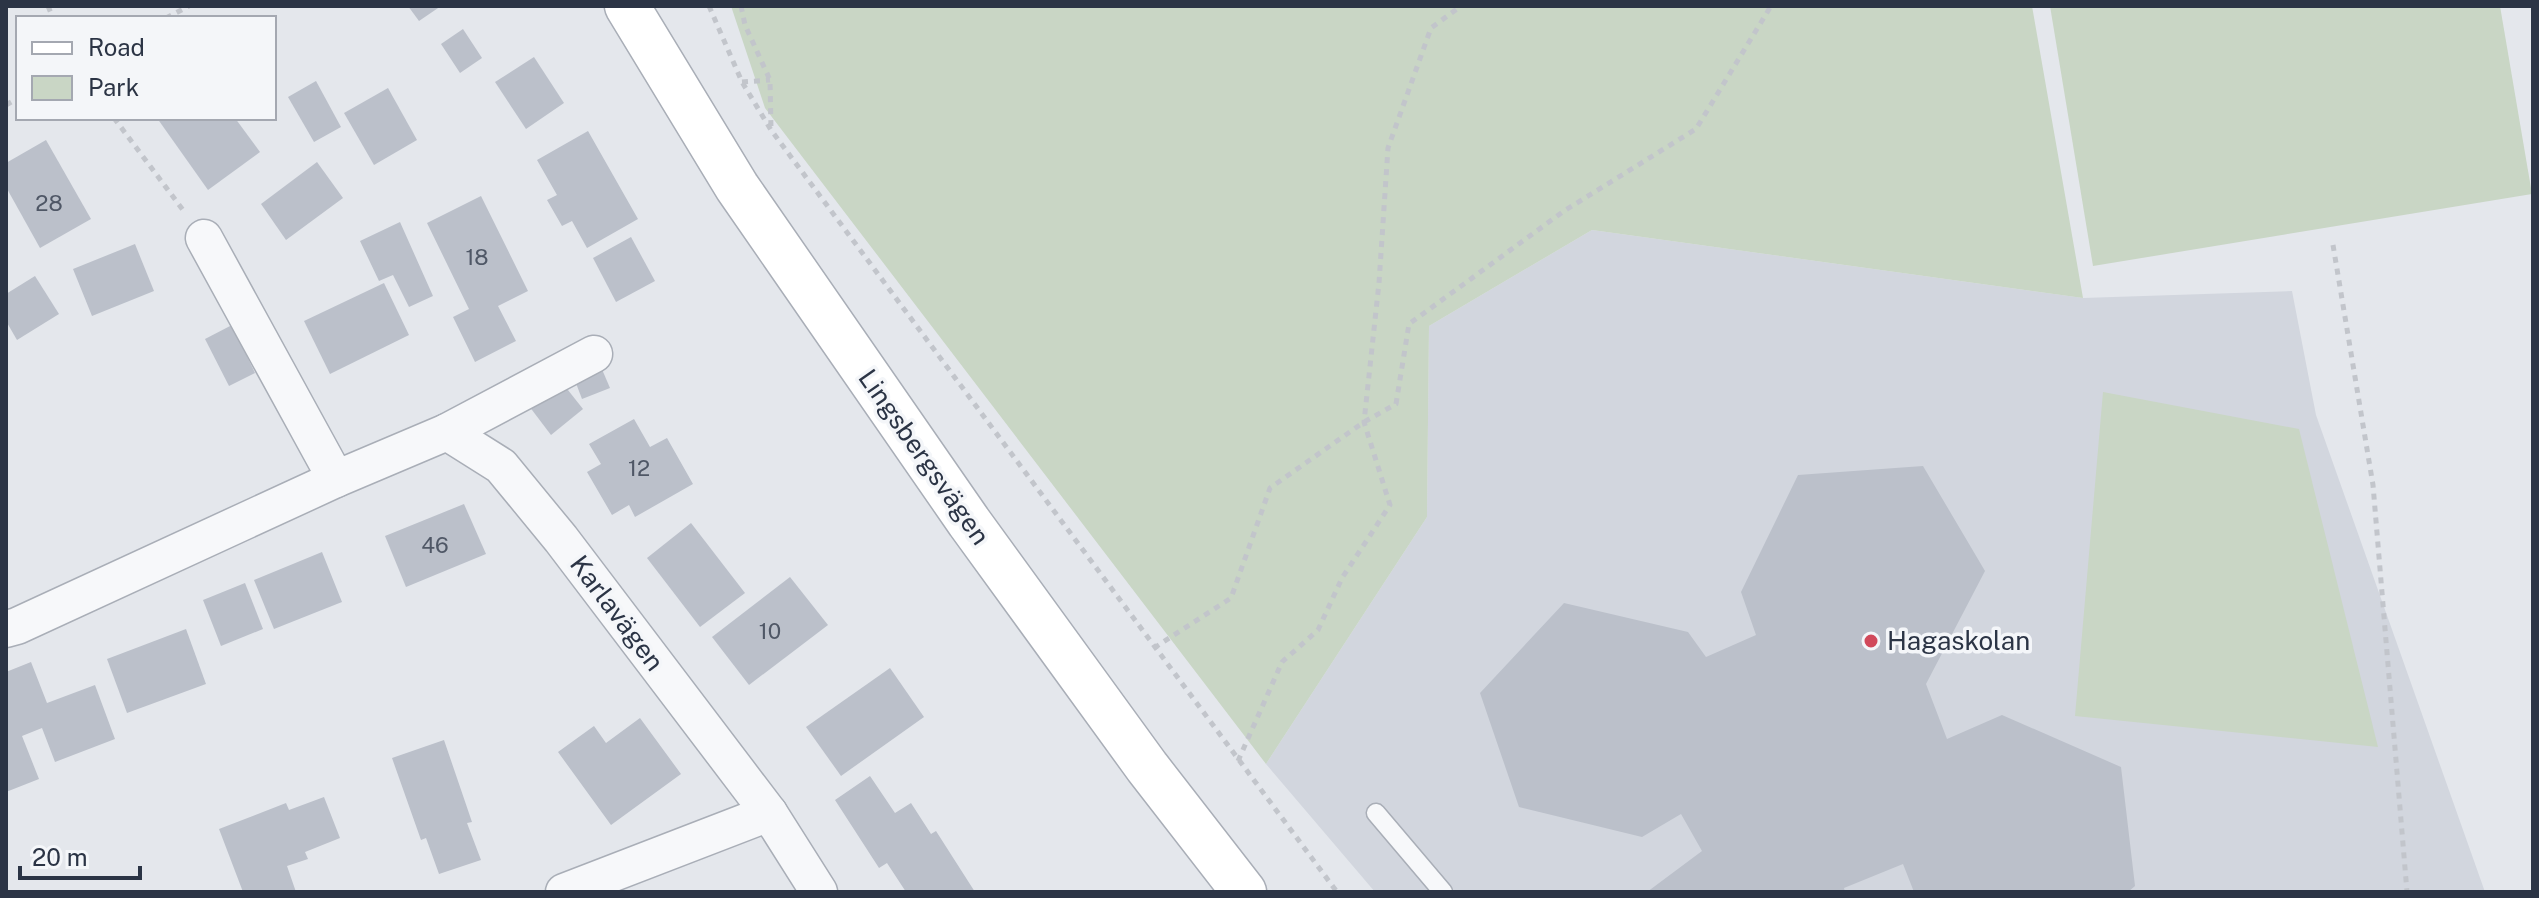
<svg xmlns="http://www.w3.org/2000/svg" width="2539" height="898" font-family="'Public Sans',sans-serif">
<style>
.built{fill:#d2d6de}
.green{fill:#c9d6c5}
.building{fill:#bbc0ca}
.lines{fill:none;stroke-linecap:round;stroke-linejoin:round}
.lane-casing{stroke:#a9aeb7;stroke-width:21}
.street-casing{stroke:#a9aeb7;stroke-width:39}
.secondary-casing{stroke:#a9aeb7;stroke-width:47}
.path{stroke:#c2c5cb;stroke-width:5;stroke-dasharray:6 6;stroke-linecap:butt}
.lane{stroke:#f7f8fa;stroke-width:18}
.street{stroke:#f7f8fa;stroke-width:36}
.secondary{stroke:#fff;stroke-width:44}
.poi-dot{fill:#d1495b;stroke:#f4f6f9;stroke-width:3}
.labels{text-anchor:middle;stroke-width:7;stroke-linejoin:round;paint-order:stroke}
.number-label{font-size:22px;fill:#4f5766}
.street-label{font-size:26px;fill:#2b3445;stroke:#f4f6f9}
.poi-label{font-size:26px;fill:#2b3445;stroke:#f4f6f9;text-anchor:start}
</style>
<rect width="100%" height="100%" fill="#e4e7ec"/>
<!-- built -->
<path class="built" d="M 1592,230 L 2083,298 L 2292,291 L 2316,415 L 2485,892 L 1375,892 L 1266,764 L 1427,517 L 1429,326 Z"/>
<!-- green -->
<g class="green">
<path d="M 731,6 L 2032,6 L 2083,298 L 1592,230 L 1429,326 L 1427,517 L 1266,764 L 765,108 Z"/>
<path d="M 2050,6 L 2500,6 L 2532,194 L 2093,266 Z"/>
<path d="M 2103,392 L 2299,429 L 2378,747 L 2075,716 Z"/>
</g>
<!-- building -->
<g class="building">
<path d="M 408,6 L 441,6 L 419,21 Z"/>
<path d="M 463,29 L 482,58 L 460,73 L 441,44 Z"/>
<path d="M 534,57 L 564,103 L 526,129 L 495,82 Z"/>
<path d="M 316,81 L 341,127 L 314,142 L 288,97 Z"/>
<path d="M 388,88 L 417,140 L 374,165 L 344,113 Z"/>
<path d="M 157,118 L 235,118 L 260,152 L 208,190 Z"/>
<path d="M 588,131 L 638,219 L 587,248 L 572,221 L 562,226 L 547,200 L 557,195 L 537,160 Z"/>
<path d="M 46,140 L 91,219 L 40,248 L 6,187 L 6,163 Z"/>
<path d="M 317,162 L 343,198 L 286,240 L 261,204 Z"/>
<path d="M 481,196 L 528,291 L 498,306 L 516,341 L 475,362 L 453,317 L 469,309 L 427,223 Z"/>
<path d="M 400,222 L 433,296 L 409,307 L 393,275 L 379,281 L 360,241 Z"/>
<path d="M 631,237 L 655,281 L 616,302 L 593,258 Z"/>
<path d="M 135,244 L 154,291 L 92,316 L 73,269 Z"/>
<path d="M 35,276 L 59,314 L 17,340 L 6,321 L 6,294 Z"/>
<path d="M 384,283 L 409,335 L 330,374 L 304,321 Z"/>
<path d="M 232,325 L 255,373 L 229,386 L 205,339 Z"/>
<path d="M 601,367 L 610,388 L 582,399 L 574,378 Z"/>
<path d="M 560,380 L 583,409 L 551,435 L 529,406 Z"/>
<path d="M 634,419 L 650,447 L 667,438 L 693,484 L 635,517 L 629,505 L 612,515 L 587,472 L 601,464 L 589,444 Z"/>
<path d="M 1923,466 L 1985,571 L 1926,684 L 1947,739 L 2002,715 L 2121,767 L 2135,886 L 2128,892 L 1914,892 L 1903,864 L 1844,888 L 1845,892 L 1647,892 L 1702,851 L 1681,814 L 1642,837 L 1519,807 L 1480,693 L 1564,603 L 1688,632 L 1706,657 L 1756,635 L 1741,592 L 1798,475 Z"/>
<path d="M 464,504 L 486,554 L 406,587 L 385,536 Z"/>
<path d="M 691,523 L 745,593 L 700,627 L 647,558 Z"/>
<path d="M 322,552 L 342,602 L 274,629 L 254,580 Z"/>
<path d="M 790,577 L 828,625 L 749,685 L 712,637 Z"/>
<path d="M 245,583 L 263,629 L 221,646 L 203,600 Z"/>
<path d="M 186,629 L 206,684 L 127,713 L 107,659 Z"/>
<path d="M 31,662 L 47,703 L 95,685 L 115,739 L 55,762 L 42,728 L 22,736 L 39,779 L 6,792 L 6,672 Z"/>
<path d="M 890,668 L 924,717 L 841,776 L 806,727 Z"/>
<path d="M 640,718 L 681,774 L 611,825 L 558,752 L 594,726 L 606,743 Z"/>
<path d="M 444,740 L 472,822 L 467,823 L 481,860 L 439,874 L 426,838 L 421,840 L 392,758 Z"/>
<path d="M 870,776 L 895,813 L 911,803 L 931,834 L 936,831 L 975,892 L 906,892 L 887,863 L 879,868 L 835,800 Z"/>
<path d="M 324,797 L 340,838 L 305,852 L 308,859 L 287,866 L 296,892 L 243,892 L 219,829 L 286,803 L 289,810 Z"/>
</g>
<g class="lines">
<!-- lane casing -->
<g class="lane-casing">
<path id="lane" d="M 1376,813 L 1443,892"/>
</g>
<!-- street casing -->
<g class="street-casing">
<g id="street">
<path d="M 204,238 L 336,479"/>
<path d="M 447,432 L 594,354"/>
<path d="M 6,629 L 17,626 L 336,479 L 447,432 L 501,466 L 561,539 L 769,813 L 819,892"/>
<path d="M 564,892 L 769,813"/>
</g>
</g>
<!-- secondary casing -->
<g class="secondary-casing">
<path id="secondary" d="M 627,6 L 737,187 L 969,522 L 1147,767 L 1244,892"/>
</g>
<!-- path -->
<g class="path">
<path d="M 48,6 L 53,18"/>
<path d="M 709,6 L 742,82 L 771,130 L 1337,892"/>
<path d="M 741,6 L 745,25 L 770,80 L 771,129"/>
<path d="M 166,18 L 189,6"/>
<path d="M 742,82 L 770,80"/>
<path d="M 6,105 L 18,98"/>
<path d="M 114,118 L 183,210"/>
<path d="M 2333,245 L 2373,485 L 2407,892"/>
<path d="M 1154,648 L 1231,598 L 1270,488 L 1364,422 L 1396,404 L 1409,324 L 1564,211 L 1696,129 L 1771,6"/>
<path d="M 1238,761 L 1282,662 L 1318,630 L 1342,578 L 1390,505 L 1364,422 L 1379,283 L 1388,148 L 1431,28 L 1461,6"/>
</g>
<!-- lane -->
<use href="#lane" class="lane"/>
<!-- street -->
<use href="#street" class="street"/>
<!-- secondary -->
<use href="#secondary" class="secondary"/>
</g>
<!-- markers -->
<circle class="poi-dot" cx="1871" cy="641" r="8"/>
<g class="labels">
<!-- number labels -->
<g class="number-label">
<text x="49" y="211">28</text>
<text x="477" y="265">18</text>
<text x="639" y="476">12</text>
<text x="435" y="553">46</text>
<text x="770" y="639">10</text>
</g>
<!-- street labels -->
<g class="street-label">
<text transform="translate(924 457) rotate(55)" y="9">Lingsbergsvägen</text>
<text transform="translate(617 613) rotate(53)" y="9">Karlavägen</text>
</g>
<!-- poi labels -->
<g class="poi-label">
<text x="1887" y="650">Hagaskolan</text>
</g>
</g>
<!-- border -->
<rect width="2539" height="898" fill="none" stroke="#2b3445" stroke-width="16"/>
<!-- legend -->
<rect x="16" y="16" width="260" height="104" fill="#f4f6f9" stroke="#a4a8b1" stroke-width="2"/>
<rect x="32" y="42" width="40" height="12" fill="#ffffff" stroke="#a4a8b1" stroke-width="2"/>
<text x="88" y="56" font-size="24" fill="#2b3445">Road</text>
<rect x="32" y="76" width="40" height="24" fill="#c9d6c5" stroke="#a4a8b1" stroke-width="2"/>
<text x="88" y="96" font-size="24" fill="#2b3445">Park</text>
<!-- scale -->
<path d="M20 866v12h120v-12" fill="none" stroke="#2b3445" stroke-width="4"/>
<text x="32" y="866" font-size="24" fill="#2b3445" stroke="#f4f6f9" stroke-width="6" paint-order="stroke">20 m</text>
</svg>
